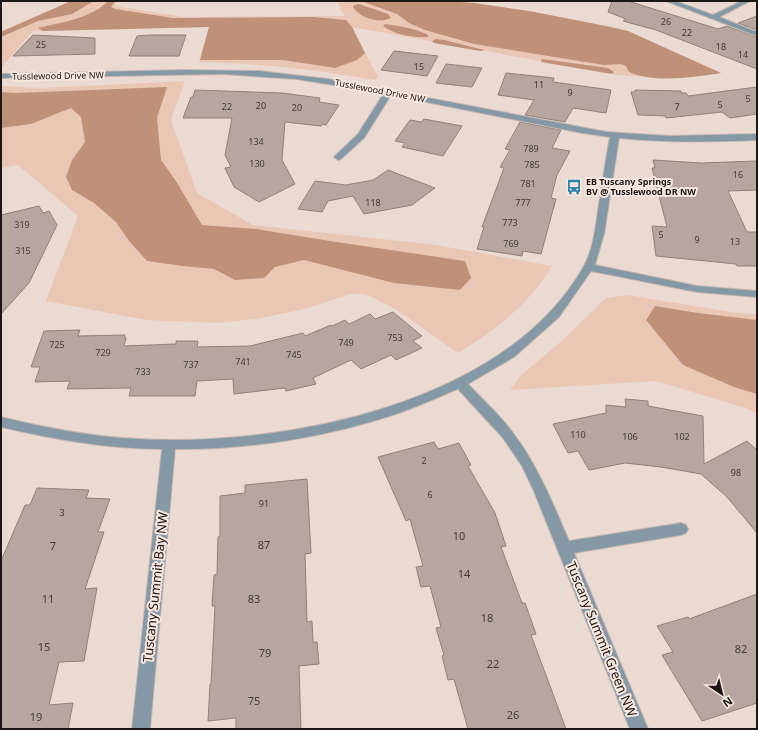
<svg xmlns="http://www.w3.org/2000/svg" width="758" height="730" font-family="'Noto Sans',sans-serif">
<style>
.green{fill:#eac7b5}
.forest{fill:#c09179}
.building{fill:#b6a69f;stroke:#90817a}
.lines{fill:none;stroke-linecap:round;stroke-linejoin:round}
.street-casing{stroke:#c5b7b0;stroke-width:2}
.street{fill:#8499a5;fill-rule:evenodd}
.labels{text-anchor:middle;stroke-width:4;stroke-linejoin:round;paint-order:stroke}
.number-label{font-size:9px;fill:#423a37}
.far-street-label{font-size:9px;fill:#1c1614;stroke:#f8e7df}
.far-poi-label{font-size:9px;font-weight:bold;fill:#1c1614;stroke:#f8e7df;text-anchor:start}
.near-number-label{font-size:11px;fill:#423a37}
.near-street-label{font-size:13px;fill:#1c1614;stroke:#f8e7df}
</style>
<rect width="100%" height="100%" fill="#eadad2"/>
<!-- green -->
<g class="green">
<path d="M 71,1 L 117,1 L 115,6 L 184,17 L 344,16 L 337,1 L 446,1 L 474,3 L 529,11 L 628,31 L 721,73 L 675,78 L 618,75 L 352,27 L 378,77 L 375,80 C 317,70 259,63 199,62 L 209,27 L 33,31 L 1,68 L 1,31 Z"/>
<path d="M 185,81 L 171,120 L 197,193 L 253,225 L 436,245 L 552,266 C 529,304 495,331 458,353 L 397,310 L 365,294 L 351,294 L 304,309 L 257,319 L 216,323 L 146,320 L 46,301 L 78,216 L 18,165 L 1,168 L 1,86 L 40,88 Z"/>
<path d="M 627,295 L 737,313 L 757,314 L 757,414 L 745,408 L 656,381 L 510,390 L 520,376 L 564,339 L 606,298 Z"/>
</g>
<!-- forest -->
<g class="forest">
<path d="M 71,1 L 94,1 L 72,14 L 38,21 L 1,37 L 1,32 Z"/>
<path d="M 108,1 L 115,1 L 111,7 L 115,9 L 173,18 L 313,17 L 346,20 L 352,27 L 365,53 L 357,60 L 335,68 L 283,60 L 200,60 L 209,27 L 43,31 L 38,28 C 60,23 92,18 108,1 Z"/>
<path d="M 361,1 L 446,1 L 474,3 L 529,11 L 606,26 L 628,31 L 721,73 C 697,77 649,84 628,71 L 626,66 L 621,64 L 604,65 L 474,44 L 425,30 L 409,23 L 397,14 Z"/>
<path d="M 359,4 L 388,14 L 391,18 C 380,24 359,18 353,7 L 354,5 Z"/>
<path d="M 385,24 C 399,26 415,28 428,35 L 428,37 C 413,38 395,35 383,26 Z"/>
<path d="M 436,39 L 444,40 L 484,50 L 483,51 L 480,51 L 434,43 L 432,41 Z"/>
<path d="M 542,59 L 608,68 L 614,72 L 612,74 L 541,62 Z"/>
<path d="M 167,87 L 157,118 L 161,160 L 176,181 L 202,225 L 256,229 L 330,241 L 465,261 L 471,278 L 460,290 L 394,283 L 304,260 L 275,267 L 264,278 L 235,280 L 214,269 L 183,266 L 147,261 L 129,241 L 116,222 L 94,203 L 72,190 L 66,177 L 72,160 L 85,142 L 81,117 L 71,108 L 31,124 L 1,128 L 1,92 L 16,93 Z"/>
<path d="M 655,306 L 698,313 L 757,320 L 757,394 L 734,387 L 683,365 L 646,320 Z"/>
</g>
<!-- building -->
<g class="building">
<path d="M 612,1 L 628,1 L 718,29 L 727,26 L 757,37 L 757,69 L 656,30 L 623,21 L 626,19 L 608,12 Z"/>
<path d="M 757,16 L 757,30 L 738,23 Z"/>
<path d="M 33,35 L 95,38 L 95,54 L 13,56 Z"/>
<path d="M 149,35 L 186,35 L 179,56 L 129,56 L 137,36 Z"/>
<path d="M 394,51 L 438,56 L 427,76 L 381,70 Z"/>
<path d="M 446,64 L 482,68 L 472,87 L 436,83 Z"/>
<path d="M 506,73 L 554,78 L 553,82 L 611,90 L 606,113 L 573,108 L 565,122 L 525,115 L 534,100 L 498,95 Z"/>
<path d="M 757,87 L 757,114 L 730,118 L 722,112 L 666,118 L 665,116 L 638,115 L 631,92 L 635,92 L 635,90 L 681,91 L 681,93 L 686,93 L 688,96 Z"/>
<path d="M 195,90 L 282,93 L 320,98 L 319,102 L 339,105 L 326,125 L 322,124 L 321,126 L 285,122 L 282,160 L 295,184 L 259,202 L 234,187 L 225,168 L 231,167 L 225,155 L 232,118 L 183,118 L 191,97 L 193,97 Z"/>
<path d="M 424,119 L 462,126 L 443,156 L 402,147 L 405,143 L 395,141 L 410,120 L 422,122 Z"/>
<path d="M 520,122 L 561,130 L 552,148 L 570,151 L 557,175 L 551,198 L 556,199 L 541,254 L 523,251 L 522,256 L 477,249 L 484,227 L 482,227 L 504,168 L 500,167 L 510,150 L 505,149 Z"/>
<path d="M 653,160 L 701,163 L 757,161 L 757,190 L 728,191 L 747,232 L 757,232 L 757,266 L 737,266 L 736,264 L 656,256 L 652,226 L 667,227 L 652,168 L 655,168 Z"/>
<path d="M 388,170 L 435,188 L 412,205 L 364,214 L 353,196 L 328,201 L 322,212 L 298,209 L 315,181 L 346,185 L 373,180 Z"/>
<path d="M 39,206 L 43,213 L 49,211 L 57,225 L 29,283 L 1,314 L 1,215 Z"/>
<path d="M 393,312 L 422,336 L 413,341 L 422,348 L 396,360 L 391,355 L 361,369 L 351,360 L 313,378 L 316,384 L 286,391 L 285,388 L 234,394 L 233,379 L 197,381 L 195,396 L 129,396 L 131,388 L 67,389 L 70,381 L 35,382 L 40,367 L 31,367 L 44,331 L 80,330 L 78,336 L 125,335 L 125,338 L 126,338 L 124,346 L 176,344 L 176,341 L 198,341 L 197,347 L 250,346 L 303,333 L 305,336 L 331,325 L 332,326 L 345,320 L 349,324 L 370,314 L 375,319 Z"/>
<path d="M 625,399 L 648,401 L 648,406 L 703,416 L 704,464 L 747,441 L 757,450 L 757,533 L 727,497 L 701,474 L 661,467 L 625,463 L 589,470 L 578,451 L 568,453 L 553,424 L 606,413 L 606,405 L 626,407 Z"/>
<path d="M 434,442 L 438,449 L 459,443 L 471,465 L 468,466 L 495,513 L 506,546 L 501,547 L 522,603 L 525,603 L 536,634 L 531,635 L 566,729 L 468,729 L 454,679 L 448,680 L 442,656 L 444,655 L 436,628 L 441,627 L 430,586 L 421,587 L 416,567 L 423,566 L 410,519 L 406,521 L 378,457 Z"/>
<path d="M 307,479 L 311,553 L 305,554 L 307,622 L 312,621 L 313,642 L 317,642 L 319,664 L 299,666 L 301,729 L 236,729 L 236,718 L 208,721 L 210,684 L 211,684 L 215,606 L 212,606 L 214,575 L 217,574 L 218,537 L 220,536 L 220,496 L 245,493 L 245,485 Z"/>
<path d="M 37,488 L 89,490 L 86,498 L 110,499 L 98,532 L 104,532 L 85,589 L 97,588 L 84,661 L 59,662 L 49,705 L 73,703 L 68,729 L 1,729 L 1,561 L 25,505 L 30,505 Z"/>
<path d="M 757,594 L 757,703 L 702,721 L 662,655 L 673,652 L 657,626 L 688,617 L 689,619 Z"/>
</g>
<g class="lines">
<!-- street casing -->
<g class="street-casing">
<g id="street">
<path d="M 666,1 L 675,1 L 713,15 L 742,1 L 750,1 L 719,17 L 757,32 L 757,36 Z"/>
<path d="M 185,70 L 259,71 L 328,79 L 607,132 L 669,136 L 757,134 L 757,140 C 711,142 665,143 619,138 L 604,234 L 595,265 L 697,286 L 757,291 L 757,297 L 697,292 L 591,271 L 559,317 L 514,357 L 468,384 C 483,400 500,415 513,433 C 538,466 553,504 569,541 L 681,523 L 686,525 L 688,529 L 686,533 L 681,535 L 574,553 L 648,729 L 630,729 L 533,489 L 522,466 L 503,438 L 458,389 C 438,397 417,407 396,414 C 327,437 248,450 175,449 L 150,729 L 132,729 L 162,449 C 107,449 54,439 1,427 L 1,417 C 46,428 92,437 139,439 C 285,447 507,404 584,266 C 595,246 596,220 600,198 C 603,178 606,157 610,137 L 582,133 L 391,95 L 364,138 L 341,159 L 338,160 L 334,157 L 358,134 L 384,93 L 296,79 L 222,74 L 1,78 L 1,74 Z"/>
</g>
</g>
<!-- street -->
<use href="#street" class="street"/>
</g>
<!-- icons -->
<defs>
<g id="bus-bare" transform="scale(1.2)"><path d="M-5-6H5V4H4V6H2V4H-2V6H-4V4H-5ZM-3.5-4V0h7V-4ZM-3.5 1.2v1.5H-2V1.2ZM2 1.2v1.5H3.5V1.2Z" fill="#2984b1" stroke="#f8e7df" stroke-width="2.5" paint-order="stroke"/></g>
</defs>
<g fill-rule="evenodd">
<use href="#bus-bare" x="574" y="187"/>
</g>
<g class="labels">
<!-- number labels -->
<g class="number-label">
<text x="666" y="25">26</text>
<text x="687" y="36">22</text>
<text x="41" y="48">25</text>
<text x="721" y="50">18</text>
<text x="743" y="58">14</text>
<text x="419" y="70">15</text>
<text x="539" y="88">11</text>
<text x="570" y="96">9</text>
<text x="748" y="102">5</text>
<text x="720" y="108">5</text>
<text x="261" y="109">20</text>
<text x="227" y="110">22</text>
<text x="677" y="110">7</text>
<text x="297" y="111">20</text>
<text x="256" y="145">134</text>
<text x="531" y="152">789</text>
<text x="257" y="167">130</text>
<text x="532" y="168">785</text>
<text x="738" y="178">16</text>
<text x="528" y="187">781</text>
<text x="373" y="206">118</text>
<text x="523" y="206">777</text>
<text x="510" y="226">773</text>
<text x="22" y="228">319</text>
<text x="661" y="238">5</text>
<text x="697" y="243">9</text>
<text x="735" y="245">13</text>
<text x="511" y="247">769</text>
<text x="23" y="254">315</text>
<text x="395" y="341">753</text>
<text x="346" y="346">749</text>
<text x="57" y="348">725</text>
<text x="103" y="356">729</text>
<text x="294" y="358">745</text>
<text x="243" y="365">741</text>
<text x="191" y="368">737</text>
<text x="143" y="375">733</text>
<text x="578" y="438">110</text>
<text x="630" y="440">106</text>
<text x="682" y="440">102</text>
<text x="424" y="464">2</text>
<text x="736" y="476">98</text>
<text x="430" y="498">6</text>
<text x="264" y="507">91</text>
<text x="62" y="516">3</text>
</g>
<!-- far-street labels -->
<g class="far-street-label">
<text transform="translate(58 76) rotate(-1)" y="3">Tusslewood Drive NW</text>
<text transform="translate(380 91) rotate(11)" y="3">Tusslewood Drive NW</text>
</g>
<!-- far-poi labels -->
<g class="far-poi-label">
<text x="586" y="185">EB Tuscany Springs<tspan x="586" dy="10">BV @ Tusslewood DR NW</tspan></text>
</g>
<!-- near-number labels -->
<g class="near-number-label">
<text x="459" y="540">10</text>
<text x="264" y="549">87</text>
<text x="53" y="550">7</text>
<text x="464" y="578">14</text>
<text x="48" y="603">11</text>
<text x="254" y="603">83</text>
<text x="487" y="622">18</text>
<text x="44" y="651">15</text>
<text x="741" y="653">82</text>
<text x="265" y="657">79</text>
<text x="493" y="668">22</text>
<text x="254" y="705">75</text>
<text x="513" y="719">26</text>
<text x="36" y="721">19</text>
</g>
<!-- near-street labels -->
<g class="near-street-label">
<text transform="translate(155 587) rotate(-84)" y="5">Tuscany Summit Bay NW</text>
<text transform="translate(602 639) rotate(68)" y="5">Tuscany Summit Green NW</text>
</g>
</g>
<!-- border -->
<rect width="758" height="730" fill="none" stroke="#1c1614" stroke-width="4"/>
<!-- north arrow -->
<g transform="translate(722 694) rotate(145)" stroke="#f8e7df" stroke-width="3" paint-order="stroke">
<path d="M0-3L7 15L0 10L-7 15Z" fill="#1c1614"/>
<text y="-6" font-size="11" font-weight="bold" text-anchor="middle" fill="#1c1614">N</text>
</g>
</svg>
